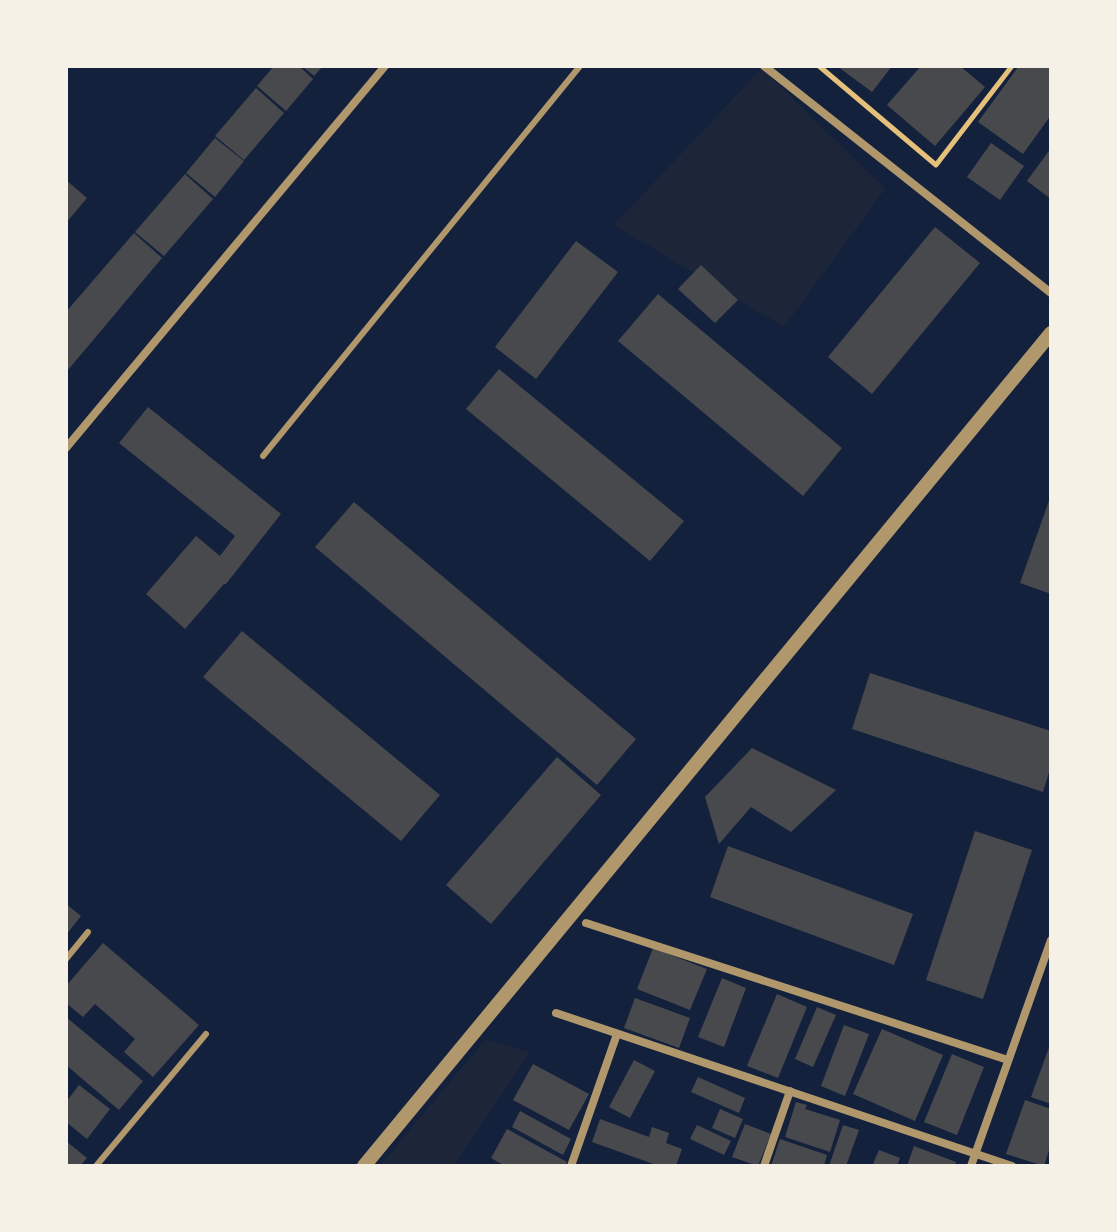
<svg xmlns="http://www.w3.org/2000/svg" width="1117" height="1232" font-family="'Fira Sans',sans-serif">
<style>
.green{fill:#1d2539}
.building{fill:#48494c}
.lines{fill:none;stroke-linecap:round;stroke-linejoin:round}
.path{stroke:#e5c07b;stroke-width:5}
.service{stroke:#b1986c;stroke-width:6}
.minor{stroke:#b1986c;stroke-width:8}
.tertiary{stroke:#b1986c;stroke-width:14}
</style>
<rect width="100%" height="100%" fill="#14213d"/>
<!-- green -->
<g class="green">
<path d="M 762,68 L 885,189 L 784,327 L 614,225 Z"/>
<path d="M 485,1040 L 530,1052 L 453,1166 L 380,1166 Z"/>
</g>
<!-- building -->
<g class="building">
<path d="M 274,66 L 299,66 L 313,79 L 286,111 L 257,86 Z"/>
<path d="M 302,66 L 323,66 L 314,76 Z"/>
<path d="M 837,66 L 892,66 L 872,92 Z"/>
<path d="M 921,66 L 960,66 L 985,87 L 935,146 L 887,105 Z"/>
<path d="M 1019,66 L 1051,66 L 1051,115 L 1023,154 L 978,122 Z"/>
<path d="M 256,88 L 284,113 L 244,160 L 215,136 Z"/>
<path d="M 215,138 L 244,161 L 215,197 L 186,173 Z"/>
<path d="M 991,143 L 1024,166 L 1000,200 L 967,177 Z"/>
<path d="M 1051,148 L 1051,199 L 1027,181 Z"/>
<path d="M 185,174 L 213,199 L 164,256 L 135,232 Z"/>
<path d="M 66,180 L 87,198 L 66,223 Z"/>
<path d="M 935,227 L 980,263 L 872,394 L 828,357 Z"/>
<path d="M 134,233 L 162,258 L 68,370 L 66,368 L 66,312 Z"/>
<path d="M 576,241 L 618,272 L 536,379 L 495,347 Z"/>
<path d="M 701,265 L 738,300 L 715,323 L 678,289 Z"/>
<path d="M 658,294 L 842,448 L 803,496 L 618,341 Z"/>
<path d="M 499,369 L 684,521 L 650,561 L 466,409 Z"/>
<path d="M 148,407 L 281,514 L 226,584 L 224,584 L 185,629 L 146,594 L 196,536 L 220,556 L 235,536 L 119,443 Z"/>
<path d="M 1051,495 L 1051,594 L 1020,583 Z"/>
<path d="M 354,502 L 636,739 L 597,785 L 315,547 Z"/>
<path d="M 242,631 L 440,795 L 401,841 L 203,677 Z"/>
<path d="M 870,673 L 1051,731 L 1051,766 L 1043,792 L 852,729 Z"/>
<path d="M 752,748 L 836,790 L 791,832 L 751,807 L 719,844 L 705,797 Z"/>
<path d="M 557,757 L 601,795 L 491,924 L 446,885 Z"/>
<path d="M 975,831 L 1032,850 L 983,999 L 926,980 Z"/>
<path d="M 728,846 L 913,914 L 894,965 L 710,897 Z"/>
<path d="M 66,904 L 81,916 L 66,935 Z"/>
<path d="M 103,943 L 199,1025 L 153,1077 L 124,1052 L 135,1039 L 95,1004 L 83,1017 L 66,1003 L 66,986 Z"/>
<path d="M 653,948 L 707,969 L 690,1010 L 637,989 Z"/>
<path d="M 722,978 L 746,988 L 724,1047 L 698,1037 Z"/>
<path d="M 777,994 L 807,1007 L 778,1078 L 747,1066 Z"/>
<path d="M 635,998 L 690,1018 L 679,1048 L 624,1028 Z"/>
<path d="M 817,1007 L 836,1015 L 813,1067 L 795,1059 Z"/>
<path d="M 66,1017 L 143,1081 L 119,1110 L 66,1065 Z"/>
<path d="M 844,1025 L 869,1034 L 845,1096 L 821,1086 Z"/>
<path d="M 882,1029 L 943,1055 L 915,1121 L 853,1094 Z"/>
<path d="M 1051,1042 L 1051,1104 L 1031,1097 Z"/>
<path d="M 952,1054 L 984,1067 L 957,1135 L 924,1122 Z"/>
<path d="M 634,1060 L 655,1071 L 630,1118 L 609,1107 Z"/>
<path d="M 533,1064 L 589,1094 L 569,1130 L 513,1100 Z"/>
<path d="M 698,1077 L 745,1098 L 739,1113 L 691,1092 Z"/>
<path d="M 79,1085 L 110,1109 L 87,1139 L 66,1122 L 66,1102 Z"/>
<path d="M 1025,1100 L 1051,1109 L 1051,1144 L 1044,1166 L 1006,1154 Z"/>
<path d="M 796,1102 L 807,1105 L 805,1109 L 840,1120 L 830,1152 L 785,1137 Z"/>
<path d="M 720,1109 L 743,1119 L 735,1138 L 712,1128 Z"/>
<path d="M 520,1111 L 571,1139 L 563,1155 L 512,1127 Z"/>
<path d="M 600,1119 L 649,1137 L 652,1127 L 669,1133 L 666,1143 L 682,1149 L 676,1166 L 659,1166 L 592,1142 Z"/>
<path d="M 745,1124 L 771,1134 L 758,1166 L 732,1157 Z"/>
<path d="M 697,1125 L 731,1141 L 724,1155 L 690,1139 Z"/>
<path d="M 843,1125 L 859,1130 L 846,1166 L 829,1166 Z"/>
<path d="M 507,1129 L 567,1162 L 565,1166 L 505,1166 L 491,1158 Z"/>
<path d="M 780,1139 L 827,1155 L 824,1166 L 771,1166 Z"/>
<path d="M 66,1141 L 87,1158 L 80,1166 L 66,1166 Z"/>
<path d="M 914,1146 L 956,1162 L 954,1166 L 907,1166 Z"/>
<path d="M 879,1150 L 900,1158 L 897,1166 L 872,1166 Z"/>
</g>
<g class="lines">
<!-- path -->
<path class="path" d="M 819,66 L 936,165 L 1012,66"/>
<!-- service -->
<g class="service">
<path d="M 263,456 L 580,66"/>
<path d="M 66,959 L 88,932"/>
<path d="M 96,1166 L 206,1034"/>
</g>
<!-- minor -->
<g class="minor">
<path d="M 764,66 L 1051,293"/>
<path d="M 66,448 L 385,66"/>
<path d="M 586,923 L 1008,1060"/>
<path d="M 556,1013 L 1012,1166"/>
<path d="M 571,1166 L 617,1034"/>
<path d="M 764,1166 L 790,1091"/>
<path d="M 971,1166 L 1051,940"/>
</g>
<!-- tertiary -->
<path class="tertiary" d="M 364,1166 L 1051,333"/>
</g>
<!-- border -->
<rect width="1117" height="1232" fill="none" stroke="#f6f1e7" stroke-width="136"/>
</svg>
